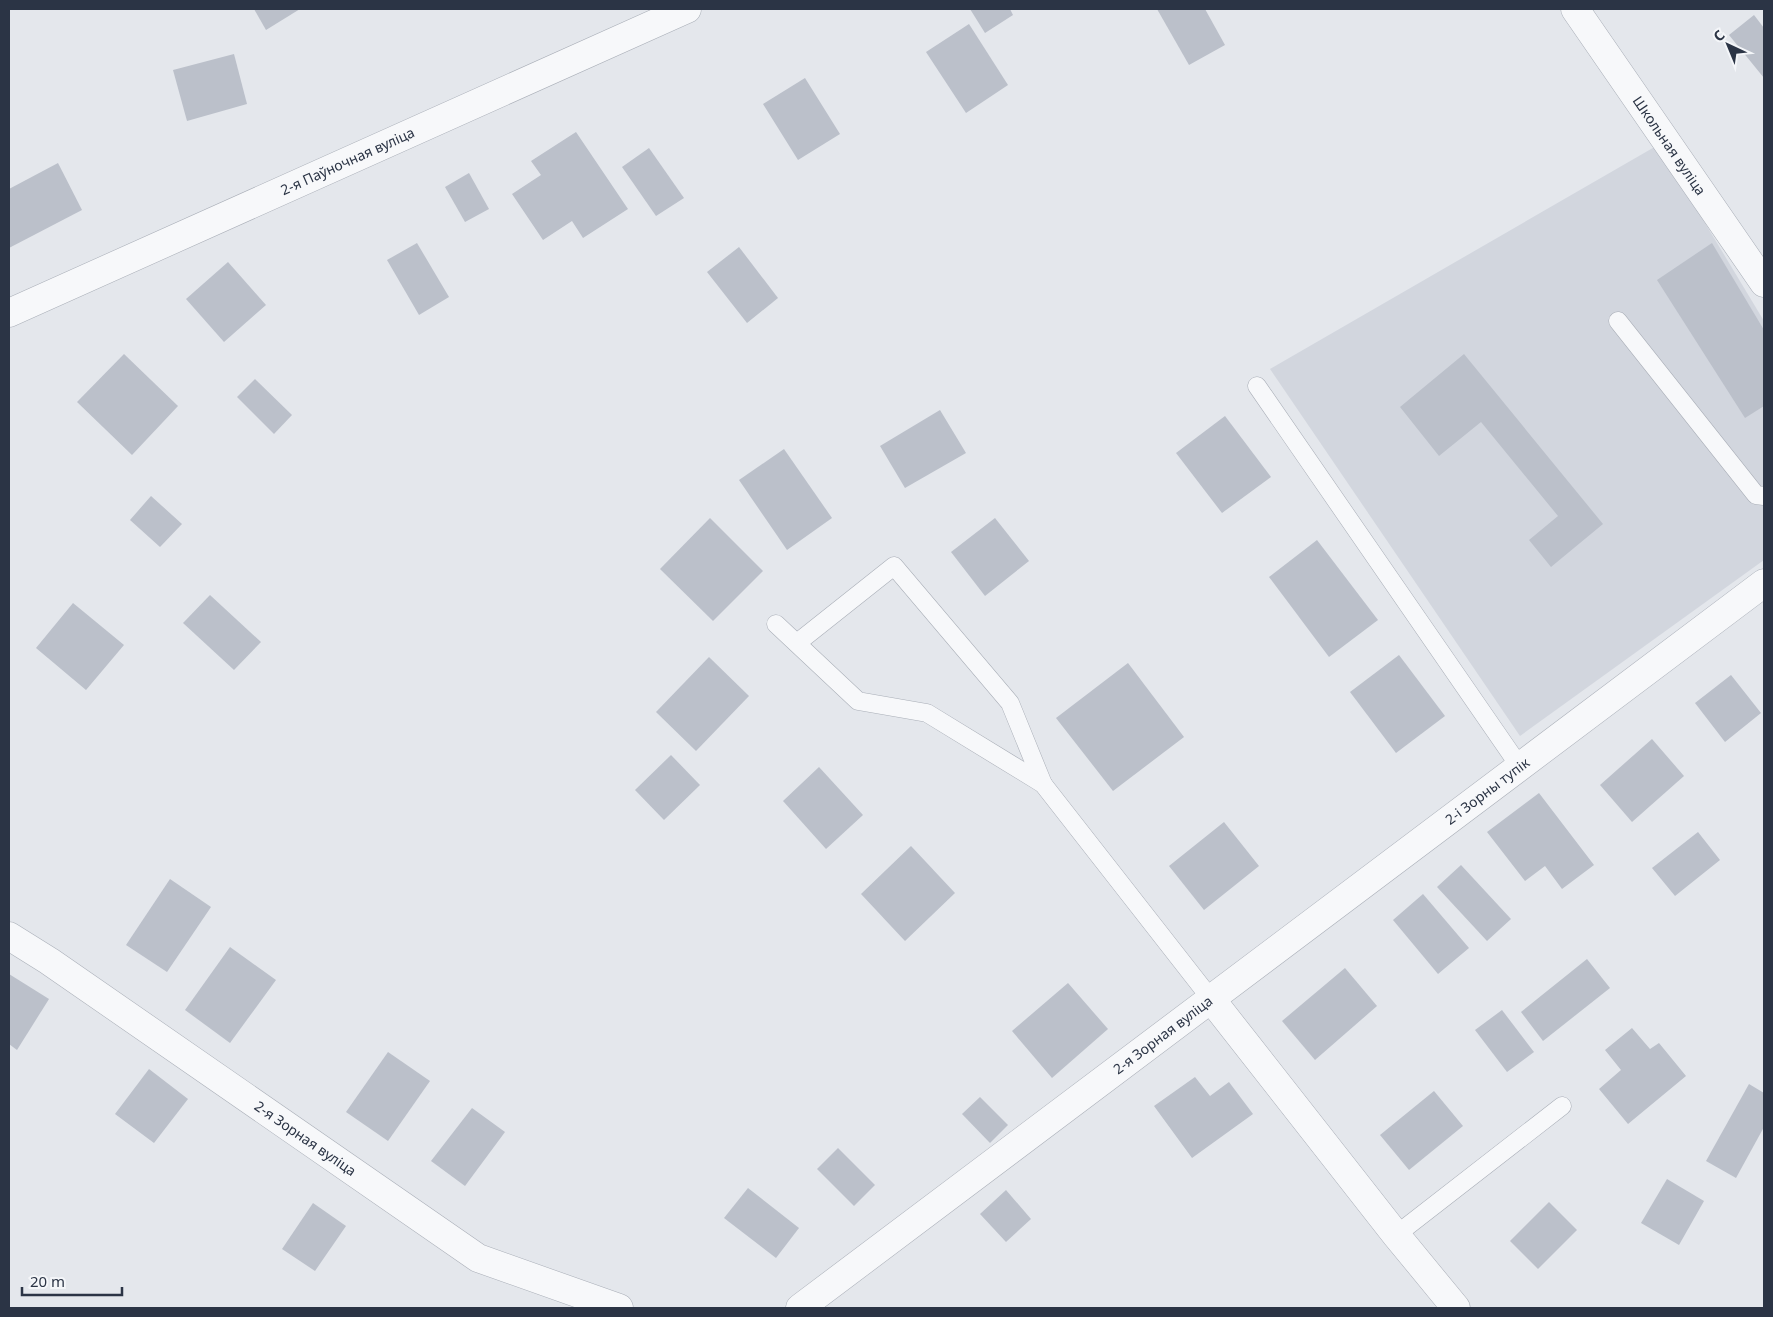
<svg xmlns="http://www.w3.org/2000/svg" width="1773" height="1317" font-family="'Noto Sans',sans-serif">
<style>
.built{fill:#d2d6de}
.building{fill:#bbc0ca}
.lines{fill:none;stroke-linecap:round;stroke-linejoin:round}
.service-casing{stroke:#a9aeb7;stroke-width:19}
.minor-casing{stroke:#a9aeb7;stroke-width:29}
.service{stroke:#f7f8fa;stroke-width:18}
.minor{stroke:#f7f8fa;stroke-width:28}
.labels{text-anchor:middle;stroke-width:4.5;stroke-linejoin:round;paint-order:stroke}
.street-label{font-size:14px;fill:#2b3445;stroke:#f4f6f9}
</style>
<rect width="100%" height="100%" fill="#e4e7ec"/>
<!-- built -->
<path class="built" d="M 1658,145 L 1764,321 L 1764,560 L 1520,736 L 1270,369 Z"/>
<!-- building -->
<g class="building">
<path d="M 254,9 L 300,9 L 266,30 Z"/>
<path d="M 970,9 L 1010,9 L 1013,15 L 985,33 Z"/>
<path d="M 1157,9 L 1205,9 L 1225,45 L 1189,65 Z"/>
<path d="M 1754,15 L 1764,28 L 1764,78 L 1729,35 Z"/>
<path d="M 969,24 L 1008,85 L 966,113 L 926,52 Z"/>
<path d="M 234,54 L 247,104 L 187,121 L 173,70 Z"/>
<path d="M 805,78 L 840,134 L 798,160 L 763,104 Z"/>
<path d="M 576,132 L 628,209 L 583,238 L 572,221 L 543,240 L 512,194 L 541,175 L 531,161 Z"/>
<path d="M 649,148 L 684,198 L 656,216 L 622,167 Z"/>
<path d="M 58,163 L 82,210 L 9,248 L 9,189 Z"/>
<path d="M 469,173 L 489,209 L 465,222 L 445,187 Z"/>
<path d="M 417,243 L 449,297 L 419,315 L 387,260 Z"/>
<path d="M 1712,243 L 1764,330 L 1764,406 L 1745,418 L 1657,280 Z"/>
<path d="M 739,247 L 778,298 L 747,323 L 707,272 Z"/>
<path d="M 228,262 L 266,305 L 224,342 L 186,299 Z"/>
<path d="M 124,354 L 178,406 L 132,455 L 77,402 Z"/>
<path d="M 1464,354 L 1603,524 L 1551,567 L 1529,540 L 1558,516 L 1481,422 L 1439,456 L 1400,407 Z"/>
<path d="M 255,379 L 292,415 L 274,434 L 237,397 Z"/>
<path d="M 940,410 L 966,453 L 905,488 L 880,446 Z"/>
<path d="M 1225,416 L 1271,477 L 1222,513 L 1176,453 Z"/>
<path d="M 784,449 L 832,518 L 787,550 L 739,480 Z"/>
<path d="M 151,496 L 182,524 L 160,547 L 130,520 Z"/>
<path d="M 710,518 L 763,571 L 713,621 L 660,569 Z"/>
<path d="M 995,518 L 1029,561 L 985,596 L 951,552 Z"/>
<path d="M 1317,540 L 1378,620 L 1329,657 L 1269,577 Z"/>
<path d="M 210,595 L 261,642 L 234,670 L 183,623 Z"/>
<path d="M 73,603 L 124,645 L 86,690 L 36,648 Z"/>
<path d="M 1399,655 L 1445,716 L 1396,753 L 1350,692 Z"/>
<path d="M 709,657 L 749,696 L 696,751 L 656,712 Z"/>
<path d="M 1128,663 L 1184,737 L 1113,791 L 1056,718 Z"/>
<path d="M 1731,675 L 1761,713 L 1725,742 L 1695,703 Z"/>
<path d="M 1652,739 L 1684,776 L 1632,822 L 1600,785 Z"/>
<path d="M 671,755 L 700,785 L 664,820 L 635,790 Z"/>
<path d="M 819,767 L 863,815 L 826,849 L 783,801 Z"/>
<path d="M 1539,793 L 1594,865 L 1562,889 L 1545,866 L 1525,881 L 1487,832 Z"/>
<path d="M 1224,822 L 1259,866 L 1204,910 L 1169,866 Z"/>
<path d="M 1698,832 L 1720,860 L 1675,896 L 1652,868 Z"/>
<path d="M 911,846 L 955,893 L 905,941 L 861,894 Z"/>
<path d="M 1461,865 L 1511,919 L 1487,941 L 1437,887 Z"/>
<path d="M 170,879 L 211,907 L 167,972 L 126,945 Z"/>
<path d="M 1423,894 L 1469,948 L 1438,974 L 1393,920 Z"/>
<path d="M 230,947 L 276,980 L 230,1043 L 185,1010 Z"/>
<path d="M 1587,959 L 1610,988 L 1543,1041 L 1521,1012 Z"/>
<path d="M 1345,968 L 1377,1006 L 1315,1060 L 1282,1021 Z"/>
<path d="M 9,974 L 49,999 L 17,1050 L 9,1044 Z"/>
<path d="M 1068,983 L 1108,1029 L 1052,1078 L 1012,1031 Z"/>
<path d="M 1502,1010 L 1534,1052 L 1507,1072 L 1475,1030 Z"/>
<path d="M 1632,1028 L 1650,1049 L 1659,1043 L 1686,1076 L 1628,1124 L 1599,1089 L 1621,1070 L 1605,1050 Z"/>
<path d="M 388,1052 L 430,1081 L 388,1141 L 346,1112 Z"/>
<path d="M 149,1069 L 188,1099 L 154,1143 L 115,1114 Z"/>
<path d="M 1195,1077 L 1210,1096 L 1229,1082 L 1253,1114 L 1192,1158 L 1154,1106 Z"/>
<path d="M 1749,1084 L 1764,1093 L 1764,1127 L 1736,1178 L 1706,1161 Z"/>
<path d="M 1434,1091 L 1463,1126 L 1409,1170 L 1380,1135 Z"/>
<path d="M 980,1097 L 1008,1125 L 990,1143 L 962,1114 Z"/>
<path d="M 472,1108 L 505,1132 L 465,1186 L 431,1161 Z"/>
<path d="M 838,1148 L 875,1185 L 854,1206 L 817,1169 Z"/>
<path d="M 1667,1179 L 1704,1201 L 1679,1245 L 1641,1223 Z"/>
<path d="M 748,1188 L 799,1228 L 776,1258 L 724,1218 Z"/>
<path d="M 1006,1190 L 1031,1219 L 1006,1242 L 980,1214 Z"/>
<path d="M 1549,1202 L 1577,1230 L 1538,1269 L 1510,1241 Z"/>
<path d="M 313,1203 L 346,1226 L 315,1271 L 282,1249 Z"/>
</g>
<g class="lines">
<!-- service casing -->
<g class="service-casing">
<g id="service">
<path d="M 1618,321 L 1756,495 L 1764,496"/>
<path d="M 1257,386 L 1520,767"/>
<path d="M 776,624 L 858,701 L 927,713 L 1043,784 L 1211,999"/>
<path d="M 797,643 L 894,566 L 1010,703 L 1043,784"/>
<path d="M 1396,1235 L 1562,1106"/>
</g>
</g>
<!-- minor casing -->
<g class="minor-casing">
<g id="minor">
<path id="s1" d="M 1575,9 L 1764,283"/>
<path id="s2" d="M 9,313 L 687,9"/>
<path id="s3" d="M 9,936 L 49,961 L 478,1258 L 619,1308"/>
<path d="M 1211,999 L 1396,1235 L 1456,1308"/>
<path id="s4" d="M 800,1308 L 1764,583"/>
</g>
</g>
<!-- service -->
<use href="#service" class="service"/>
<!-- minor -->
<use href="#minor" class="minor"/>
</g>
<g class="labels">
<!-- street labels -->
<g class="street-label">
<text dy="5" stroke="none"><textPath href="#s1" startOffset="166">Школьная вуліца</textPath></text>
<text dy="5" stroke="none"><textPath href="#s2" startOffset="371">2-я Паўночная вуліца</textPath></text>
<text dy="5" stroke="none"><textPath href="#s4" startOffset="860">2-і Зорны тупік</textPath></text>
<text dy="5" stroke="none"><textPath href="#s4" startOffset="454">2-я Зорная вуліца</textPath></text>
<text dy="5" stroke="none"><textPath href="#s3" startOffset="359">2-я Зорная вуліца</textPath></text>
</g>
</g>
<!-- border -->
<rect width="1773" height="1317" fill="none" stroke="#2b3445" stroke-width="20"/>
<!-- north arrow -->
<g transform="translate(1728 45) rotate(316)" stroke="#f4f6f9" stroke-width="4" paint-order="stroke">
<path d="M0-4L9 19L0 12L-9 19Z" fill="#2b3445"/>
<text y="-8" font-size="14" font-weight="bold" text-anchor="middle" fill="#2b3445">С</text>
</g>
<!-- scale -->
<path d="M22 1287v8h100v-8" fill="none" stroke="#2b3445" stroke-width="2.5"/>
<text x="30" y="1287" font-size="15" fill="#2b3445" stroke="#f4f6f9" stroke-width="4" paint-order="stroke">20 m</text>
</svg>
